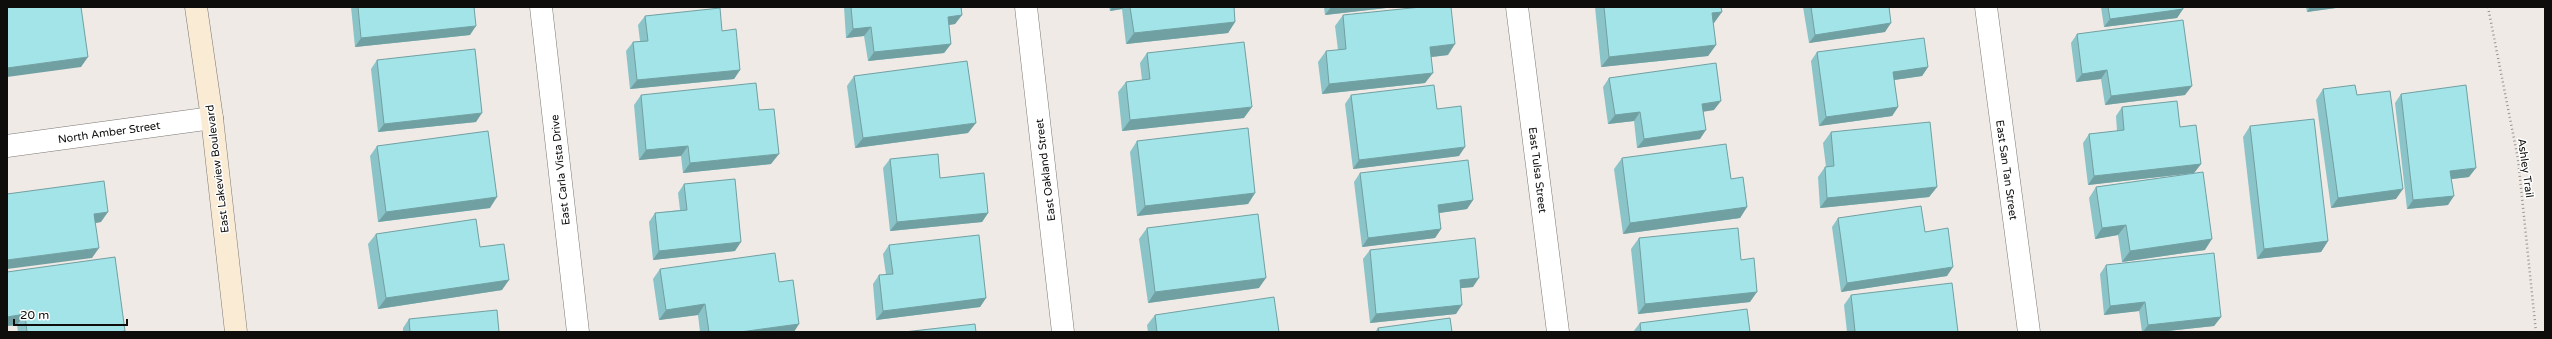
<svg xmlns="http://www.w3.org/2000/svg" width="2552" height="339" font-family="'Varela Round',sans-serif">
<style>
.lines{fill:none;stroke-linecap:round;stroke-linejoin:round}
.street-casing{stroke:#7c7974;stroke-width:23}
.secondary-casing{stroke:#7c7974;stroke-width:23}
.path{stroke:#989591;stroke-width:2.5;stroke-dasharray:1 3;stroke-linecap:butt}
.street{stroke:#fff;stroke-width:22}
.secondary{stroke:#faebd5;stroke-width:22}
.wall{fill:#8bc4c8}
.shaded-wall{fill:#71a0a2}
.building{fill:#a2e4e8;stroke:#71a0a2}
.labels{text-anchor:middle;stroke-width:3;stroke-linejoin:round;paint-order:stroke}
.street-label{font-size:11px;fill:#0e0d0b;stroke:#fff}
</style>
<rect width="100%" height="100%" fill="#efeae5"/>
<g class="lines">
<!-- street casing -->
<g class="street-casing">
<g id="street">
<path d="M 541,7 L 578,332"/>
<path d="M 1026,7 L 1063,332"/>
<path d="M 1517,7 L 1558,332"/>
<path d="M 1986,7 L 2029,332"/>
<path d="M 7,146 L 212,118"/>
</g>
</g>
<!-- secondary casing -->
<g class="secondary-casing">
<path id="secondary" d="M 196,7 L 212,118 L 236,332"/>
</g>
<!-- path -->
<path class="path" d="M 2488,7 L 2518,159 L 2536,332"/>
<!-- street -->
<use href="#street" class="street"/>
<!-- secondary -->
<use href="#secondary" class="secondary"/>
</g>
<!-- wall -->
<g class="wall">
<path d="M 351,7 L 474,7 L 470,35 L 355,47 Z"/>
<path d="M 844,7 L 961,7 L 962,15 L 955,24 L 949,25 L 951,44 L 944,53 L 868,61 L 864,36 L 846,38 Z"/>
<path d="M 1109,7 L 1234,7 L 1235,22 L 1228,33 L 1126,44 L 1122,9 L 1110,11 Z"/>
<path d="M 1324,7 L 1395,7 L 1325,15 Z"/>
<path d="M 1595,7 L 1721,7 L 1714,23 L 1713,23 L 1716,45 L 1708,56 L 1601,67 Z"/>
<path d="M 1803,7 L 1889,7 L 1885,32 L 1809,43 Z"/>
<path d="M 2101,7 L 2183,7 L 2183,9 L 2177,18 L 2104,27 Z"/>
<path d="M 2306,7 L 2343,7 L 2307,12 Z"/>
<path d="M 1343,15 L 1448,55 L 1431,57 L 1425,83 L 1322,94 L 1318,62 L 1326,51 L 1338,50 L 1335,26 Z"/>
<path d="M 645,16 L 722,31 L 740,70 L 734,79 L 630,89 L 626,51 L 633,42 L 640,41 L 638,25 Z"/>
<path d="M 2077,34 L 2185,95 L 2105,105 L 2101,79 L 2076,82 L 2071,43 Z"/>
<path d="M 1817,52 L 1928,67 L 1922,76 L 1894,80 L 1898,107 L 1892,116 L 1819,126 L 1811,61 Z"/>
<path d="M 1147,53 L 1244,118 L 1122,131 L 1118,92 L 1126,82 L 1142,80 L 1140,63 Z"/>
<path d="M 377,60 L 476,122 L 378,132 L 371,69 Z"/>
<path d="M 854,76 L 968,133 L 855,148 L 847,86 Z"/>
<path d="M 1609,78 L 1714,110 L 1704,111 L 1700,139 L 1637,148 L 1634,121 L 1608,124 L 1603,87 Z"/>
<path d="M 2323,89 L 2357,95 L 2396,199 L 2331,208 L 2316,100 Z"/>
<path d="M 2401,94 L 2469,177 L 2451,179 L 2448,205 L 2407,209 L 2395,103 Z"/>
<path d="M 641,95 L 771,164 L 683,173 L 681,156 L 639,160 L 634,105 Z"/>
<path d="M 1351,95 L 1437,109 L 1459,156 L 1353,169 L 1345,104 Z"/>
<path d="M 2122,107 L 2180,127 L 2201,164 L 2194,173 L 2088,185 L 2083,143 L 2089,134 L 2117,131 L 2116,116 Z"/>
<path d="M 2250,126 L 2328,241 L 2321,252 L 2257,259 L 2243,137 Z"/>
<path d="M 1831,132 L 1937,187 L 1929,197 L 1820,208 L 1818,177 L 1825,167 L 1826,167 L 1823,143 Z"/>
<path d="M 1137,141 L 1255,193 L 1248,204 L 1137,216 L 1130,152 Z"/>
<path d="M 377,146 L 490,208 L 378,222 L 370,156 Z"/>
<path d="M 1622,158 L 1731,179 L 1747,207 L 1740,218 L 1623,234 L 1614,169 Z"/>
<path d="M 890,159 L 940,178 L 988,213 L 982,222 L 890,231 L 883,168 Z"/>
<path d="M 1360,173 L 1473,200 L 1467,209 L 1439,213 L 1441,229 L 1435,238 L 1362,247 L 1354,182 Z"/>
<path d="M 684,184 L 735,251 L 653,260 L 649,222 L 655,213 L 680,210 L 678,193 Z"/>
<path d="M 2096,187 L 2205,250 L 2122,262 L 2118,235 L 2095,239 L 2089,198 Z"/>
<path d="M 1838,218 L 1925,232 L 1947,276 L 1841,292 L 1832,227 Z"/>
<path d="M 1147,228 L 1259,288 L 1148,303 L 1139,239 Z"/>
<path d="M 376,234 L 480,247 L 502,290 L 378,309 L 368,244 Z"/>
<path d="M 1639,238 L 1741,260 L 1750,302 L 1638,314 L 1631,249 Z"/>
<path d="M 889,245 L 986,298 L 980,307 L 876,320 L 873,284 L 879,275 L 886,275 L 883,254 Z"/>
<path d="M 1370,250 L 1473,287 L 1460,288 L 1456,314 L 1370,323 L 1363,259 Z"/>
<path d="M 2106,265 L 2221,317 L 2214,326 L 2158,332 L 2142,332 L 2139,311 L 2104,315 L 2100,274 Z"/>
<path d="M 660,269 L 779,282 L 794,332 L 700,332 L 698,315 L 659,320 L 653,279 Z"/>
<path d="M 7,272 L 125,331 L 124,332 L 18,332 L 17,325 L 7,326 Z"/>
<path d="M 1851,295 L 1958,332 L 1847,332 L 1844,305 Z"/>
<path d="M 1155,315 L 1279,332 L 1148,332 L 1147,325 Z"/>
<path d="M 409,319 L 499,332 L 403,332 L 403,328 Z"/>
<path d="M 1640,323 L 1750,332 L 1633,332 Z"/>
<path d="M 1378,328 L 1452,332 L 1375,332 Z"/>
</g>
<!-- shaded-wall -->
<g class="shaded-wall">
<path d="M 1112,7 L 1124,7 L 1122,9 L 1110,11 Z"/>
<path d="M 1331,7 L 1395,7 L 1325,15 Z"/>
<path d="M 2310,7 L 2343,7 L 2307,12 Z"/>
<path d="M 2183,9 L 2177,18 L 2104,27 L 2110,19 Z"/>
<path d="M 1722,12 L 1714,23 L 1704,24 L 1712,13 Z"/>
<path d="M 962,15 L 955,24 L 942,26 L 948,17 Z"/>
<path d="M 1235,22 L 1228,33 L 1126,44 L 1134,33 Z"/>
<path d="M 1891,23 L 1885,32 L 1809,43 L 1815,35 Z"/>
<path d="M 476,26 L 470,35 L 355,47 L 361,38 Z"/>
<path d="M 871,27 L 864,36 L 846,38 L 853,29 Z"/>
<path d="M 951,44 L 944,53 L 868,61 L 874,52 Z"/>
<path d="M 1455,44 L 1448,55 L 1423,58 L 1430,47 Z"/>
<path d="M 1716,45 L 1708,56 L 1601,67 L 1609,57 Z"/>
<path d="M 88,57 L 81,67 L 7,77 L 7,68 Z"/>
<path d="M 1928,67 L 1922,76 L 1887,81 L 1893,72 Z"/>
<path d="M 740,70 L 734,79 L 630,89 L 637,80 Z"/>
<path d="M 2107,70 L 2101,79 L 2076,82 L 2082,74 Z"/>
<path d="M 1433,73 L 1425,83 L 1322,94 L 1329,84 Z"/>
<path d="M 2192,86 L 2185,95 L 2105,105 L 2111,96 Z"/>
<path d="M 1721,101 L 1714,110 L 1696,113 L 1702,104 Z"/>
<path d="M 1252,107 L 1244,118 L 1122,131 L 1130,120 Z"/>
<path d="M 1898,107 L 1892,116 L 1819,126 L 1826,117 Z"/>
<path d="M 1640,112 L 1634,121 L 1608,124 L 1615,115 Z"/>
<path d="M 482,113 L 476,122 L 378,132 L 384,124 Z"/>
<path d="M 976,123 L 968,133 L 855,148 L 863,138 Z"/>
<path d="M 1706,130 L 1700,139 L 1637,148 L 1644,139 Z"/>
<path d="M 688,146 L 681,156 L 639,160 L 646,150 Z"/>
<path d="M 1465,147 L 1459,156 L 1353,169 L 1359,160 Z"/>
<path d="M 779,154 L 771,164 L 683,173 L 690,163 Z"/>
<path d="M 2201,164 L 2194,173 L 2088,185 L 2094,176 Z"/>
<path d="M 2476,168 L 2469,177 L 2444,180 L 2450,171 Z"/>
<path d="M 1937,187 L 1929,197 L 1820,208 L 1827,198 Z"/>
<path d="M 2403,189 L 2396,199 L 2331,208 L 2338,198 Z"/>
<path d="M 1255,193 L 1248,204 L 1137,216 L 1145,206 Z"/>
<path d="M 2454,196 L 2448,205 L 2407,209 L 2413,200 Z"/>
<path d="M 497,197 L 490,208 L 378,222 L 386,212 Z"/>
<path d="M 1473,200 L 1467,209 L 1432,214 L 1438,205 Z"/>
<path d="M 1747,207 L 1740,218 L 1623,234 L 1630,223 Z"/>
<path d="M 108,212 L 101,222 L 87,225 L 94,214 Z"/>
<path d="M 988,213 L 982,222 L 890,231 L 897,222 Z"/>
<path d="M 2126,225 L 2118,235 L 2095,239 L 2102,228 Z"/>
<path d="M 1441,229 L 1435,238 L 1362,247 L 1368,238 Z"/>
<path d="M 2212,239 L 2205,250 L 2122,262 L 2130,251 Z"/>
<path d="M 2328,241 L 2321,252 L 2257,259 L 2264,249 Z"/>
<path d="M 741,242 L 735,251 L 653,260 L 659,251 Z"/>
<path d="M 99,248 L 92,258 L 7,269 L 7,260 Z"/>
<path d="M 1953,267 L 1947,276 L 1841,292 L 1847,283 Z"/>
<path d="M 1266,278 L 1259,288 L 1148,303 L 1155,292 Z"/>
<path d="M 1479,278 L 1473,287 L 1453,289 L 1460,280 Z"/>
<path d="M 509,280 L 502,290 L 378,309 L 386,298 Z"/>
<path d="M 1757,292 L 1750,302 L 1638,314 L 1645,304 Z"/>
<path d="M 986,298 L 980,307 L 876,320 L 883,311 Z"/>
<path d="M 2145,302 L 2139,311 L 2104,315 L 2110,306 Z"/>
<path d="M 705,304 L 698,315 L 659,320 L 666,310 Z"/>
<path d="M 1462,305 L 1456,314 L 1370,323 L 1376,314 Z"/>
<path d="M 25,314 L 17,325 L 7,326 L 7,317 Z"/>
<path d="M 2221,317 L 2214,326 L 2158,332 L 2143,332 L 2148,325 Z"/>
<path d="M 799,324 L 794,332 L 740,332 Z"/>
</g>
<!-- building -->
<g class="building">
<path d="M 7,7 L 81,7 L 88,57 L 7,68 Z"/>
<path d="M 358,7 L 474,7 L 476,26 L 361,38 Z"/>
<path d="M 851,7 L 961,7 L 962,15 L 948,17 L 951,44 L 874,52 L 871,27 L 853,29 Z"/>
<path d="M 1130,7 L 1234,7 L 1235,22 L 1134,33 Z"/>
<path d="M 1421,7 L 1451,7 L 1455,44 L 1430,47 L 1433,73 L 1329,84 L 1326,51 L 1346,49 L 1343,15 Z"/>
<path d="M 1604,7 L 1721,7 L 1722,12 L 1712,13 L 1716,45 L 1609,57 Z"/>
<path d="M 1811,7 L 1889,7 L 1891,23 L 1815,35 Z"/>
<path d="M 2108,7 L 2183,7 L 2183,9 L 2110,19 Z"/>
<path d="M 720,8 L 722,31 L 736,29 L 740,70 L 637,80 L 633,42 L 648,41 L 645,16 Z"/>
<path d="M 2183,20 L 2192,86 L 2111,96 L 2107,70 L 2082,74 L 2077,34 Z"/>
<path d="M 1924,38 L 1928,67 L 1893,72 L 1898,107 L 1826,117 L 1817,52 Z"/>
<path d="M 1244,42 L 1252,107 L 1130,120 L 1126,82 L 1150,79 L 1147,53 Z"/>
<path d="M 475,49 L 482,113 L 384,124 L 377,60 Z"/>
<path d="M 967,61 L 976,123 L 863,138 L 854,76 Z"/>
<path d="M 1716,63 L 1721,101 L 1702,104 L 1706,130 L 1644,139 L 1640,112 L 1615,115 L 1609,78 Z"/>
<path d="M 756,83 L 759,110 L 774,109 L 779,154 L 690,163 L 688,146 L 646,150 L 641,95 Z"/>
<path d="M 1434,85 L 1437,109 L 1461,106 L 1465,147 L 1359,160 L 1351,95 Z"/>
<path d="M 2355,85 L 2357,95 L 2390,91 L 2403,189 L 2338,198 L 2323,89 Z"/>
<path d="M 2466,85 L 2476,168 L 2450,171 L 2454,196 L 2413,200 L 2401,94 Z"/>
<path d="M 2177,101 L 2180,127 L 2196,125 L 2201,164 L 2094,176 L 2089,134 L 2124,130 L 2122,107 Z"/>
<path d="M 2314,119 L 2328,241 L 2264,249 L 2250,126 Z"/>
<path d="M 1930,122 L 1937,187 L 1827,198 L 1825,167 L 1834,166 L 1831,132 Z"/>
<path d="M 1248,128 L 1255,193 L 1145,206 L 1137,141 Z"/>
<path d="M 488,131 L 497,197 L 386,212 L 377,146 Z"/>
<path d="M 1726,144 L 1731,179 L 1743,177 L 1747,207 L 1630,223 L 1622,158 Z"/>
<path d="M 938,154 L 940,178 L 984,173 L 988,213 L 897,222 L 890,159 Z"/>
<path d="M 1468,160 L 1473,200 L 1438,205 L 1441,229 L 1368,238 L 1360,173 Z"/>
<path d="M 2203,172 L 2212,239 L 2130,251 L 2126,225 L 2102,228 L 2096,187 Z"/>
<path d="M 735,179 L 741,242 L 659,251 L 655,213 L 687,210 L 684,184 Z"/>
<path d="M 104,181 L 108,212 L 94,214 L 99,248 L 7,260 L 7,194 Z"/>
<path d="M 1921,206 L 1925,232 L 1948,228 L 1953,267 L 1847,283 L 1838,218 Z"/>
<path d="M 1258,214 L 1266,278 L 1155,292 L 1147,228 Z"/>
<path d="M 476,219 L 480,247 L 504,244 L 509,280 L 386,298 L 376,234 Z"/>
<path d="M 1738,228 L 1741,260 L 1754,258 L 1757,292 L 1645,304 L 1639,238 Z"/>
<path d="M 979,235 L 986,298 L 883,311 L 879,275 L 893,274 L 889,245 Z"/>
<path d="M 1475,238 L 1479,278 L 1460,280 L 1462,305 L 1376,314 L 1370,250 Z"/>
<path d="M 775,253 L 779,282 L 793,280 L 799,324 L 740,332 L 709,332 L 705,304 L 666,310 L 660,269 Z"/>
<path d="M 2214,253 L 2221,317 L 2148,325 L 2145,302 L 2110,306 L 2106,265 Z"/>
<path d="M 115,257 L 125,331 L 118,332 L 27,332 L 25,314 L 7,317 L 7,272 Z"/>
<path d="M 1952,283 L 1958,332 L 1849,332 L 1855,331 L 1851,295 Z"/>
<path d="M 1274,297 L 1279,332 L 1157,332 L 1155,315 Z"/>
<path d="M 1747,309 L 1750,332 L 1641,332 L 1640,323 Z"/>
<path d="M 497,310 L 499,332 L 410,332 L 409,319 Z"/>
<path d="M 1450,318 L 1452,332 L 1379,332 L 1378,328 Z"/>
<path d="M 975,324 L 976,332 L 904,332 Z"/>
</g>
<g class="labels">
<!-- street labels -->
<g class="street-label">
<text transform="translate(109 132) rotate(-8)" y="4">North Amber Street</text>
<text transform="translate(2526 168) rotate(82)" y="4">Ashley Trail</text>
<text transform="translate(217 169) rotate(-97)" y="4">East Lakeview Boulevard</text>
<text transform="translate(560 170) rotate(-96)" y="4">East Carla Vista Drive</text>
<text transform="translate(1045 170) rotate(-97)" y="4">East Oakland Street</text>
<text transform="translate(1538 170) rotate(83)" y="4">East Tulsa Street</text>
<text transform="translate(2007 170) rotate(82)" y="4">East San Tan Street</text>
</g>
</g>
<!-- border -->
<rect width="2552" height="339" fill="none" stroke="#0e0d0b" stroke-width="16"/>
<!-- scale -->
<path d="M14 319v6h113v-6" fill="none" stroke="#0e0d0b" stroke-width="2"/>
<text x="20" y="319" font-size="12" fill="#0e0d0b" stroke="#ffffff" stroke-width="3" paint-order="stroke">20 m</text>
</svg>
